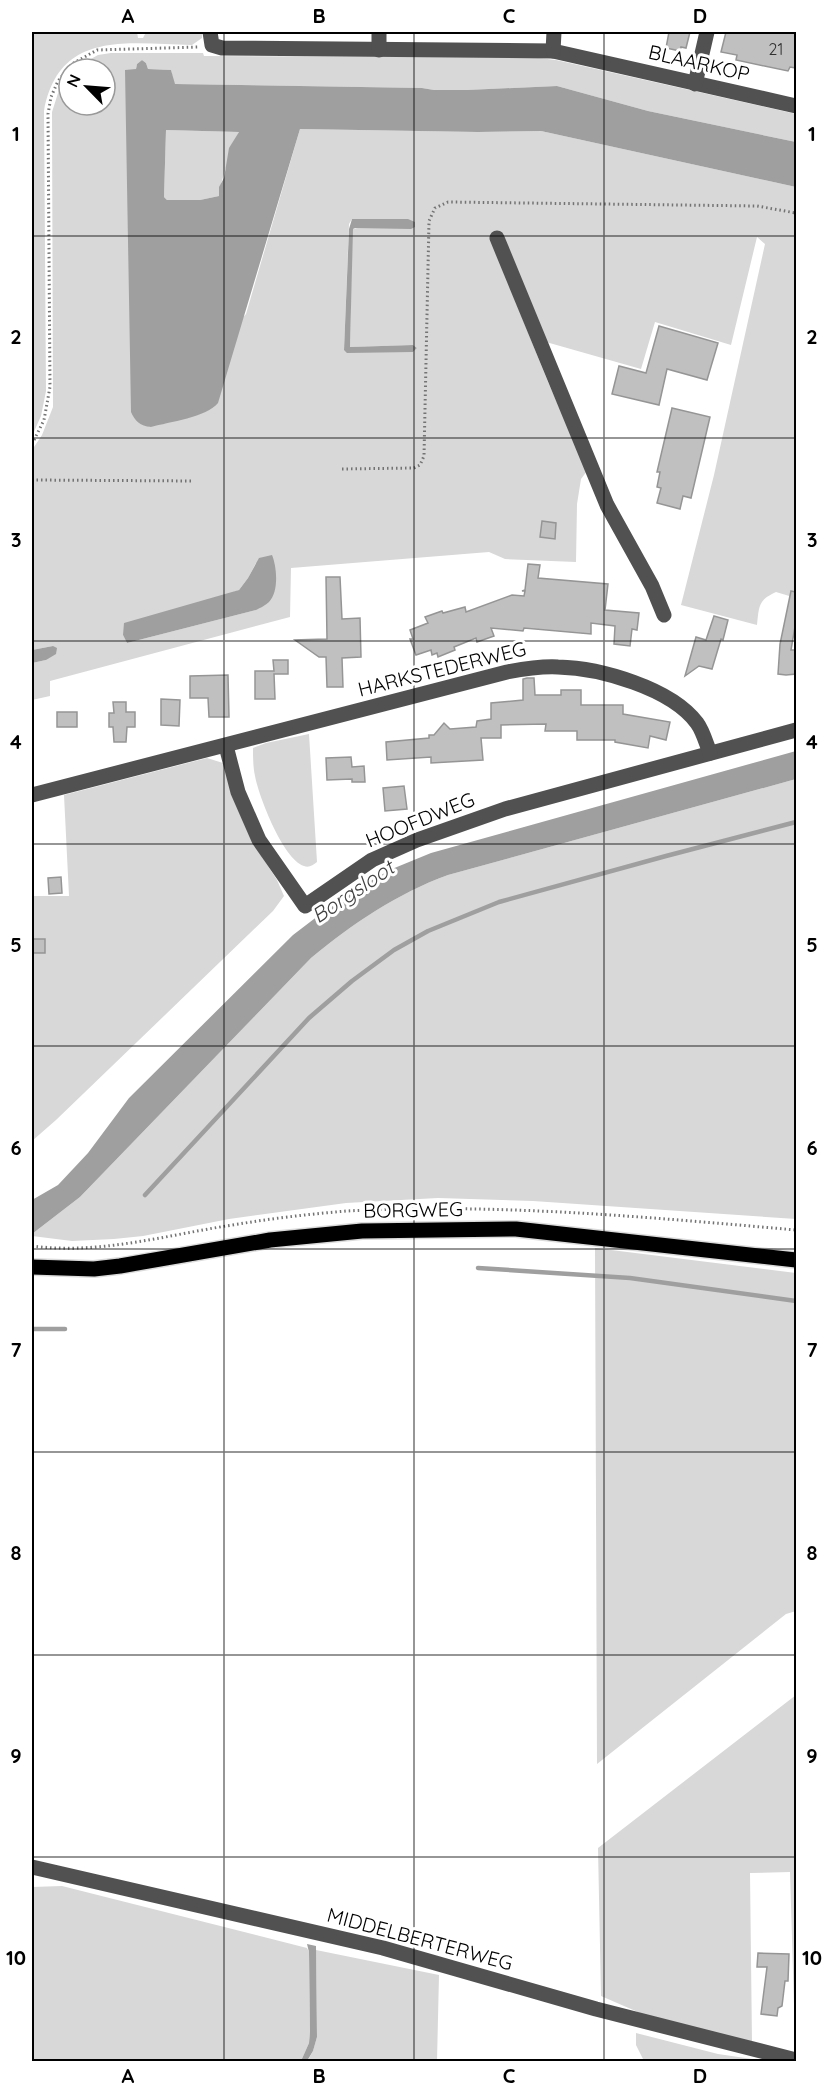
<svg xmlns="http://www.w3.org/2000/svg" width="828" height="2093" font-family="Quicksand,sans-serif">
<style>
.green{fill:#d8d8d8;fill-rule:evenodd}
.water{fill:#9f9f9f;fill-rule:evenodd}
.lines{fill:none;stroke-linecap:round;stroke-linejoin:round}
.stream{stroke:#9f9f9f;stroke-width:4.5}
.building{fill:#c0c0c0;stroke:#959595;stroke-width:1.5}
.major-casing{stroke:#dbdbdb;stroke-width:18}
.path{stroke:#737373;stroke-width:3;stroke-dasharray:1.5 3;stroke-linecap:butt}
.minor{stroke:#515151;stroke-width:15}
.major{stroke:#000;stroke-width:15}
.grid{fill:none;stroke:#000;stroke-width:1.5;stroke-opacity:0.55}
.labels{text-anchor:middle;stroke-width:6;stroke-linejoin:round;paint-order:stroke}
.number-label{font-size:16px;fill:#303030}
.street-label{font-size:20px;fill:#000;stroke:#fff}
.water-label{font-size:21px;font-style:italic;fill:#404040;stroke:#fff}
.neatline{fill:none;stroke:#000;stroke-width:2}
.grid-label{font-size:20px;text-anchor:middle;font-weight:bold;fill:#000}
</style>
<rect width="100%" height="100%" fill="#fff"/>
<!-- green -->
<g class="green">
<path d="M 32,32 L 137,32 L 138,38 L 143,38 L 146,32 L 202,32 L 202,38 L 192,45 C 129,44 59,29 44,111 L 46,391 L 41,416 L 32,436 Z"/>
<path d="M 111,53 L 203,53 L 204,56 L 530,57 L 556,60 L 796,114 L 796,142 L 648,111 L 557,86 L 467,90 L 434,90 L 422,88 L 174,84 L 171,70 L 148,69 L 146,63 L 142,60 L 137,64 L 136,69 L 141,424 L 151,427 L 246,314 L 300,129 L 478,132 L 541,131 L 796,187 L 796,598 L 776,592 C 758,600 759,607 757,625 L 681,605 L 714,475 L 765,244 L 757,237 L 731,345 L 655,322 L 641,369 L 546,342 L 506,278 L 548,382 L 587,471 L 581,479 L 577,504 L 576,562 L 505,559 L 489,552 L 291,568 L 290,617 L 50,681 L 50,696 L 32,700 L 32,663 L 46,660 L 53,646 L 32,650 L 32,450 L 42,435 L 53,407 L 52,112 L 59,90 L 69,75 L 69,105 L 105,105 L 105,69 L 73,69 L 98,55 ZM 352,219 L 408,219 L 352,229 L 350,347 L 413,345 L 417,348 L 413,352 L 344,350 L 349,224 ZM 256,563 L 256,610 L 127,643 L 123,635 L 239,590 L 248,578 Z"/>
<path d="M 166,130 L 239,132 C 234,146 219,184 219,196 L 200,200 L 167,200 L 164,197 Z"/>
<path d="M 309,734 L 317,862 C 313,865 309,868 304,866 C 283,859 259,797 255,776 C 253,767 253,757 253,748 L 266,743 Z"/>
<path d="M 207,758 L 223,763 L 255,846 L 277,880 L 284,896 L 273,911 L 56,1120 L 32,1141 L 32,896 L 69,896 L 64,795 Z"/>
<path d="M 796,779 L 796,1219 L 533,1201 L 438,1198 L 346,1203 L 229,1219 L 143,1236 L 114,1239 L 72,1241 L 32,1236 L 32,1234 L 80,1197 L 311,958 C 352,924 398,893 448,875 Z"/>
<path d="M 595,1248 L 796,1273 L 796,1611 L 786,1614 L 597,1764 Z"/>
<path d="M 796,1695 L 796,2000 L 794,2005 L 790,1872 L 750,1873 L 752,2043 L 647,2016 L 601,1996 L 598,1848 Z"/>
<path d="M 62,1886 L 307,1948 L 309,1952 L 310,2032 L 309,2043 L 301,2061 L 32,2062 L 32,1887 Z"/>
<path d="M 316,1950 L 439,1975 L 437,2061 L 307,2062 L 313,2051 L 317,2037 Z"/>
<path d="M 636,2033 L 718,2054 L 766,2061 L 644,2061 L 636,2045 Z"/>
</g>
<!-- water -->
<g class="water">
<path d="M 142,60 L 146,63 L 148,69 L 171,70 L 175,84 L 422,88 L 434,90 L 467,90 L 557,86 L 648,111 L 796,142 L 796,187 L 541,131 L 478,132 L 300,129 L 218,403 C 207,417 169,422 151,427 C 140,426 135,421 131,412 L 125,70 L 136,69 L 137,64 ZM 166,130 L 239,132 L 229,148 L 224,178 L 219,187 L 219,196 L 200,200 L 167,200 L 164,197 Z"/>
<path d="M 352,219 L 408,219 L 415,222 L 415,227 L 411,229 L 355,228 L 353,229 L 350,347 L 413,345 L 417,348 L 413,352 L 347,353 L 344,350 L 349,229 Z"/>
<path d="M 272,555 C 277,567 279,592 269,602 C 266,605 260,608 256,610 L 127,643 L 123,635 L 124,623 L 239,590 L 248,578 L 259,558 Z"/>
<path d="M 53,646 L 57,648 L 56,654 L 46,660 L 32,663 L 32,650 Z"/>
<path d="M 796,751 L 796,779 L 448,875 C 398,893 352,924 311,958 L 80,1197 L 32,1234 L 32,1200 L 58,1185 L 88,1153 L 129,1098 L 293,935 L 348,893 L 392,869 L 431,853 Z"/>
<path d="M 307,1944 L 316,1946 L 317,2037 L 313,2051 L 307,2061 L 301,2061 L 309,2043 L 310,2032 L 309,1952 Z"/>
</g>
<g class="lines">
<!-- stream -->
<g class="stream">
<path d="M 145,1195 L 309,1018 L 352,981 L 394,950 L 428,931 L 499,902 L 666,856 L 796,822"/>
<path d="M 478,1268 L 630,1278 L 796,1301"/>
<path d="M 32,1329 L 65,1329"/>
</g>
</g>
<!-- building -->
<g class="building">
<path d="M 669,32 L 690,32 L 686,48 L 681,47 L 680,51 L 666,48 Z"/>
<path d="M 726,32 L 796,32 L 796,68 L 790,67 L 788,71 L 736,60 L 737,55 L 721,52 Z"/>
<path d="M 659,326 L 718,343 L 707,380 L 667,369 L 659,405 L 612,394 L 619,366 L 646,373 Z"/>
<path d="M 672,408 L 710,417 L 691,498 L 683,496 L 680,509 L 657,503 L 661,488 L 657,487 L 660,472 L 657,472 Z"/>
<path d="M 542,521 L 556,523 L 555,539 L 540,537 Z"/>
<path d="M 528,564 L 540,565 L 538,578 L 608,584 L 605,610 L 639,613 L 637,630 L 632,629 L 630,646 L 614,644 L 615,626 L 591,623 L 591,634 L 524,628 L 523,631 L 491,628 L 494,636 L 477,642 L 476,638 L 454,647 L 455,650 L 438,657 L 437,653 L 432,655 L 431,650 L 416,655 L 410,639 L 413,639 L 410,630 L 428,623 L 425,617 L 442,611 L 443,613 L 465,607 L 466,612 L 512,595 L 524,596 L 525,591 L 522,591 L 525,590 Z"/>
<path d="M 326,577 L 340,577 L 342,619 L 360,618 L 361,657 L 342,658 L 343,687 L 327,687 L 326,657 L 319,657 L 295,640 L 327,639 Z"/>
<path d="M 791,591 L 796,592 L 796,621 L 791,650 L 796,650 L 796,674 L 786,675 L 778,674 L 780,644 Z"/>
<path d="M 714,616 L 728,620 L 723,640 L 721,639 L 712,669 L 699,666 L 685,676 L 696,637 L 706,640 Z"/>
<path d="M 273,660 L 288,660 L 288,674 L 274,674 L 275,699 L 255,699 L 255,671 L 274,671 Z"/>
<path d="M 228,675 L 229,717 L 209,717 L 208,698 L 190,698 L 190,676 Z"/>
<path d="M 527,678 L 534,678 L 535,695 L 561,695 L 561,690 L 581,690 L 581,705 L 623,705 L 623,714 L 670,722 L 666,740 L 650,736 L 648,748 L 615,742 L 615,740 L 577,740 L 577,731 L 545,731 L 546,724 L 501,725 L 501,738 L 481,738 L 483,760 L 431,763 L 431,757 L 387,760 L 386,742 L 429,738 L 429,735 L 434,735 L 444,723 L 450,729 L 476,727 L 477,721 L 491,719 L 491,703 L 523,700 L 523,679 Z"/>
<path d="M 161,699 L 180,700 L 179,726 L 161,725 Z"/>
<path d="M 113,702 L 126,702 L 126,712 L 135,712 L 135,727 L 127,727 L 126,742 L 114,742 L 113,727 L 109,727 L 109,713 L 114,713 Z"/>
<rect x="57" y="712" width="20" height="15"/>
<path d="M 351,757 L 352,767 L 364,766 L 365,782 L 352,782 L 352,779 L 327,780 L 326,758 Z"/>
<path d="M 404,786 L 407,809 L 385,811 L 383,788 Z"/>
<path d="M 61,877 L 62,893 L 49,894 L 48,878 Z"/>
<rect x="32" y="939" width="13" height="14"/>
<path d="M 758,1953 L 789,1954 L 788,1981 L 785,1981 L 782,2006 L 778,2008 L 777,2016 L 761,2014 L 767,1967 L 757,1967 Z"/>
</g>
<g class="lines">
<!-- major casing -->
<g class="major-casing">
<path id="major" d="M 32,1267 L 94,1269 L 120,1266 L 270,1240 L 362,1231 L 516,1229 L 796,1260"/>
</g>
<!-- path -->
<g class="path">
<path d="M 32,444 L 44,420 L 50,387 L 48,114 L 51,97 L 58,81 L 72,64 L 97,50 L 199,47"/>
<path d="M 342,469 L 414,468 L 420,465 L 424,456 L 429,221 L 435,208 L 448,202 L 757,206 L 796,213"/>
<path d="M 32,480 L 194,481"/>
<path d="M 32,1246 C 103,1255 169,1234 239,1224 C 274,1218 311,1214 347,1211 C 497,1203 647,1217 796,1230"/>
</g>
<!-- minor -->
<g class="minor">
<path d="M 210,32 L 212,45 L 222,48 L 553,51 L 796,106"/>
<path d="M 379,32 L 379,50"/>
<path d="M 553,51 L 554,32"/>
<path d="M 695,84 L 707,32"/>
<path d="M 497,238 L 607,505 L 652,586 L 664,615"/>
<path d="M 226,746 L 238,792 L 259,840 L 305,906 L 372,860 L 417,840 L 505,809 L 796,730"/>
<path d="M 32,795 L 507,672 C 523,669 540,666 558,667 C 600,668 671,688 697,723 C 703,731 706,743 710,753"/>
<path d="M 32,1867 L 383,1948 L 596,2009 L 796,2060"/>
</g>
<!-- major -->
<use href="#major" class="major"/>
</g>
<!-- grid -->
<path class="grid" d="M 224,32 L 224,2062M 414,32 L 414,2062M 604,32 L 604,2062M 32,236 L 796,236M 32,438 L 796,438M 32,641 L 796,641M 32,844 L 796,844M 32,1046 L 796,1046M 32,1249 L 796,1249M 32,1452 L 796,1452M 32,1655 L 796,1655M 32,1857 L 796,1857"/>
<g class="labels">
<!-- number labels -->
<g class="number-label">
<text x="776" y="55">21</text>
</g>
<!-- street labels -->
<g class="street-label">
<text transform="translate(699 63) rotate(13)" y="7">BLAARKOP</text>
<text transform="translate(442 669) rotate(-14)" y="7">HARKSTEDERWEG</text>
<text transform="translate(420 820) rotate(-22)" y="7">HOOFDWEG</text>
<text transform="translate(413 1210) rotate(-1)" y="7">BORGWEG</text>
<text transform="translate(420 1939) rotate(15)" y="7">MIDDELBERTERWEG</text>
</g>
<!-- water labels -->
<g class="water-label">
<text transform="translate(353 892) rotate(-34)" y="7">Borgsloot</text>
</g>
</g>
<!-- border -->
<rect width="828" height="2093" fill="none" stroke="#ffffff" stroke-width="66"/>
<!-- north arrow -->
<g transform="translate(87 87) rotate(295)"><circle r="28" fill="#ffffff" stroke="#999999" stroke-width="1.5"/>
<path d="M0-4.5L10 22L0 15L-10 22Z" fill="#000000"/>
<text y="-9" font-size="16" font-weight="bold" text-anchor="middle" fill="#000000">N</text>
</g>
<rect x="33" y="33" width="762" height="2027" class="neatline"/>
<g class="grid-label">
<text x="128" y="23">A</text>
<text x="319" y="23">B</text>
<text x="509" y="23">C</text>
<text x="700" y="23">D</text>
<text x="16" y="141">1</text>
<text x="812" y="141">1</text>
<text x="16" y="344">2</text>
<text x="812" y="344">2</text>
<text x="16" y="547">3</text>
<text x="812" y="547">3</text>
<text x="16" y="749">4</text>
<text x="812" y="749">4</text>
<text x="16" y="952">5</text>
<text x="812" y="952">5</text>
<text x="16" y="1155">6</text>
<text x="812" y="1155">6</text>
<text x="16" y="1357">7</text>
<text x="812" y="1357">7</text>
<text x="16" y="1560">8</text>
<text x="812" y="1560">8</text>
<text x="16" y="1763">9</text>
<text x="812" y="1763">9</text>
<text x="16" y="1965">10</text>
<text x="812" y="1965">10</text>
<text x="128" y="2083">A</text>
<text x="319" y="2083">B</text>
<text x="509" y="2083">C</text>
<text x="700" y="2083">D</text>
</g>
</svg>
